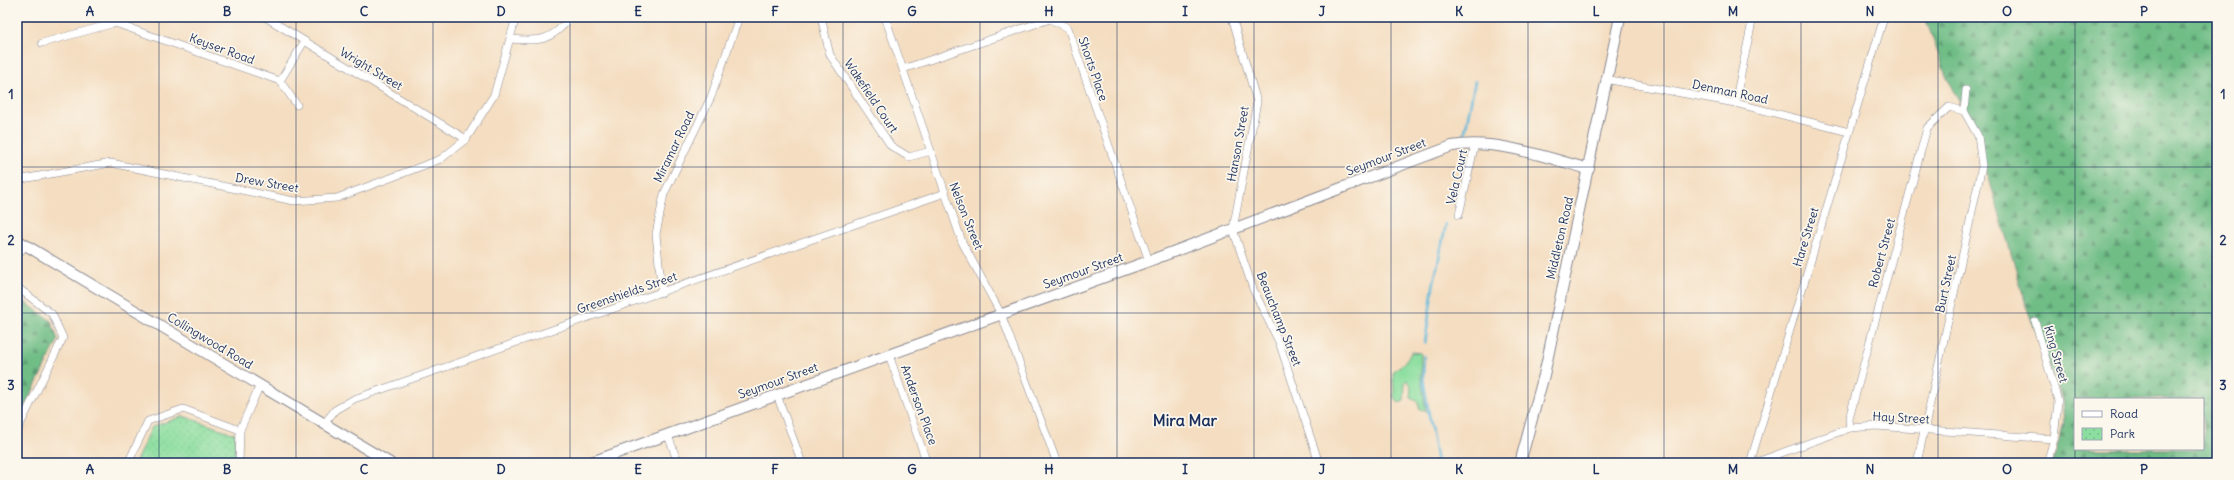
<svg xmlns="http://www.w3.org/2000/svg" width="2234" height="480" font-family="Delius,sans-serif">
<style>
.grass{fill:#8bde9f;stroke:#53867e}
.forest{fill:url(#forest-firs);stroke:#467672;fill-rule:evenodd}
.park{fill:url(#park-dots);stroke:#53867e}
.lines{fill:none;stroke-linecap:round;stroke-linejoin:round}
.stream{stroke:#5eb9dc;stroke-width:2.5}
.street-casing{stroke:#88868f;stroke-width:8}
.secondary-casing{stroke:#88868f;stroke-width:12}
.street{stroke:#fff;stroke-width:7}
.secondary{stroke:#fff;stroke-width:10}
.grid{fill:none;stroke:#1b2f5e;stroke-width:1;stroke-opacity:0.55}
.labels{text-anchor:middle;stroke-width:3.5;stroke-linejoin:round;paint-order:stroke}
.street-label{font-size:12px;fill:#1b2f5e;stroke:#fbf7ec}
.district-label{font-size:16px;font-weight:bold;fill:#1b2f5e;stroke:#fbf7ec}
.neatline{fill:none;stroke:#1b2f5e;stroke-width:1.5}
.grid-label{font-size:13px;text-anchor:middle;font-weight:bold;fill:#1b2f5e}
</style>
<defs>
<pattern id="forest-firs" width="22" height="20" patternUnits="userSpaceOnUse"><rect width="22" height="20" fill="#70bd86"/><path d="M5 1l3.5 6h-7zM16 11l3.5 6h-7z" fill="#5b9a71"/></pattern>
<pattern id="park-dots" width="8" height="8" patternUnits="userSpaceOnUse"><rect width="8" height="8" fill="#8bde9f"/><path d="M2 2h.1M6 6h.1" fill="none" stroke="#77bf8b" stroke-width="1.8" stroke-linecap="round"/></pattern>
</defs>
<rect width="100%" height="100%" fill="#fbf7ec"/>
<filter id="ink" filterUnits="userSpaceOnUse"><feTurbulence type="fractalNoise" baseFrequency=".025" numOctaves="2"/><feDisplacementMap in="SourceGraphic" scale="8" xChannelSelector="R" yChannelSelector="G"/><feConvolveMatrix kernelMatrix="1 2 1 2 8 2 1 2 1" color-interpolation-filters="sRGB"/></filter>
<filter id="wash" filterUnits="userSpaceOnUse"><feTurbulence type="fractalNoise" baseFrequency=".012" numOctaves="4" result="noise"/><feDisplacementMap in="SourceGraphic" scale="16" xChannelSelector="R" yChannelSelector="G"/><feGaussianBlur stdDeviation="0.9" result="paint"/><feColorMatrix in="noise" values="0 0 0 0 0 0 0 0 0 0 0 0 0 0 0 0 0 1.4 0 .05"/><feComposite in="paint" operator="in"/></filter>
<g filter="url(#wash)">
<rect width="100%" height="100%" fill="#f4ddc0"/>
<!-- grass -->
<path class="grass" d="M 1412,352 L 1421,353 L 1421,378 L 1426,411 L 1420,409 L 1417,401 L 1410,398 L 1411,386 L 1407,380 L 1405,383 L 1404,401 L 1399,403 L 1394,397 L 1393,371 L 1403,364 Z"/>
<!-- forest -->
<g class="forest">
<path d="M 1925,17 L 2217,17 L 2217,463 L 2053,463 L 2064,423 L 2062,399 L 2028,311 L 1986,168 L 1980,134 L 1947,78 ZM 2075,399 L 2203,399 L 2203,449 L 2075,449 Z"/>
<path d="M 17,296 L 51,321 L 58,340 L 17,422 Z"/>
</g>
<!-- park -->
<path class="park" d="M 183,416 L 235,434 L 235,463 L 135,463 L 152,427 Z"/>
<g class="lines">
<!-- stream -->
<g class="stream">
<path d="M 1464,137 L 1475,81"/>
<path d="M 1425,343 L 1433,287 L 1446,224"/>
<path d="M 1424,356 L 1423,378 L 1437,463"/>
</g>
</g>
</g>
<g filter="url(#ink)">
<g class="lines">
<!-- street casing -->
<g class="street-casing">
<g id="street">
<path d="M 265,17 L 466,139"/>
<path d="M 821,17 L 830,55 L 891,146 L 909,157 L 931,151"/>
<path d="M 885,17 L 962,242 L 1001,314 L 1057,463"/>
<path d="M 1232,17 L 1257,102 L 1233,229 L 1253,289 L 1279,342 L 1319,463"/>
<path d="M 1233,21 L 1246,17"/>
<path d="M 511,39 C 540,42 551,41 571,17"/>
<path d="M 42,43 L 115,23 L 280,81 L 297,105"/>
<path d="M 903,69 L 1050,19 L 1068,28 L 1149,261"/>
<path d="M 1605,79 L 1735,103 L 1849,132"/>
<path d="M 280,81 L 304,42"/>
<path d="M 1735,103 L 1753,17"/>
<path d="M 17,180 L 111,163 L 294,201 L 337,198 L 441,159 L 466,139 L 494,95 L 516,17"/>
<path d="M 1459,215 L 1475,144"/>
<path d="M 17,254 L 26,246"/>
<path d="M 17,287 L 52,314 L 63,338 L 17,431"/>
<path d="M 662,293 L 656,234 L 664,194 L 711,97 L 739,17"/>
<path d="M 2035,321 L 2058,401 L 2054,439 L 2047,463"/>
<path d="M 889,355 L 927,463"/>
<path d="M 777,395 L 802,463"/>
<path d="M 324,424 L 335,410 L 354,399 L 945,193"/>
<path d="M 1850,428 L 1849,419 L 1927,128 L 1949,107 L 1964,111"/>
<path d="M 668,435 L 678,463"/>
<path d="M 128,463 L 148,421 L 183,409 L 240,430"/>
<path d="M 239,463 L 240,430 L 259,387"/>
<path d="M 1750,463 L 1884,17"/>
<path d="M 1754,463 L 1850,428 L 1876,426 L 2054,439"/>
<path d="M 1917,463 L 1982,166 L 1978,136 L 1964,111 L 1966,90"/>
</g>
</g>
<!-- secondary casing -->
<g class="secondary-casing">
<g id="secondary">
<path d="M 17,240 L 390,463"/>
<path d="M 589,463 L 1149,261 L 1452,146 C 1497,138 1546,158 1589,169"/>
<path d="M 1520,463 L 1544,375 L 1620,17"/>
</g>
</g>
<!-- street -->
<use href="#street" class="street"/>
<!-- secondary -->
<use href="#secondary" class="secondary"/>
</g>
</g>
<!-- grid -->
<path class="grid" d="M 159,17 L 159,463M 296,17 L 296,463M 433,17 L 433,463M 570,17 L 570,463M 706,17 L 706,463M 843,17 L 843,463M 980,17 L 980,463M 1117,17 L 1117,463M 1254,17 L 1254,463M 1391,17 L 1391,463M 1528,17 L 1528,463M 1664,17 L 1664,463M 1801,17 L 1801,463M 1938,17 L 1938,463M 2075,17 L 2075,399M 17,167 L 2217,167M 17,313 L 2217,313M 2075,449 L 2075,463"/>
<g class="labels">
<!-- street labels -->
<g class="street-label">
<text transform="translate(222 49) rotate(20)" y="4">Keyser Road</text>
<text transform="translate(371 69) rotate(31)" y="4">Wright Street</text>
<text transform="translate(1093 69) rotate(71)" y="4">Shorts Place</text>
<text transform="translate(1730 92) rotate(12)" y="4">Denman Road</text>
<text transform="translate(871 96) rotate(56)" y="4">Wakefield Court</text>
<text transform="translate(1238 144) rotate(-80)" y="4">Hanson Street</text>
<text transform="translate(674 147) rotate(-64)" y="4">Miramar Road</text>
<text transform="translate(1386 157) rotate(-21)" y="4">Seymour Street</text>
<text transform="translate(1457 177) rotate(-77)" y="4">Vela Court</text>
<text transform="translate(267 183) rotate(10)" y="4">Drew Street</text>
<text transform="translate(966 216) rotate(68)" y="4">Nelson Street</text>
<text transform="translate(1806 237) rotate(-73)" y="4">Hare Street</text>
<text transform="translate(1560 238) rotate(-77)" y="4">Middleton Road</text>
<text transform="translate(1882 253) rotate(-75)" y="4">Robert Street</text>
<text transform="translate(1083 271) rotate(-20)" y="4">Seymour Street</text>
<text transform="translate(1946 284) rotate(-78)" y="4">Burt Street</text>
<text transform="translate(627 293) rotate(-19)" y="4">Greenshields Street</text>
<text transform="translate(1279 319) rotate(68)" y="4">Beauchamp Street</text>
<text transform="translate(210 341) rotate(31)" y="4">Collingwood Road</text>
<text transform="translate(2056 354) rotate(74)" y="4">King Street</text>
<text transform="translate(778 381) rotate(-20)" y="4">Seymour Street</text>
<text transform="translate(919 405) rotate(70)" y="4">Anderson Place</text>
<text transform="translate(1901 418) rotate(3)" y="4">Hay Street</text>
</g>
<!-- district labels -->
<g class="district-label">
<text x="1185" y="426">Mira Mar</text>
</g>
</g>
<!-- margin -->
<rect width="2234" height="480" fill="none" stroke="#fbf7ec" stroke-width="44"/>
<!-- legend -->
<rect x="2074" y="398" width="130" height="52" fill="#fbf7ec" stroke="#a1a7b3"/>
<rect x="2082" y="411" width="20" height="6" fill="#ffffff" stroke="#a1a7b3"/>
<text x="2110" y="418" font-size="12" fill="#1b2f5e">Road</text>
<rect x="2082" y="428" width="20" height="12" fill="url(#park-dots)" stroke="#a1a7b3"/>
<text x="2110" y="438" font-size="12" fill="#1b2f5e">Park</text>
<rect x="22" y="22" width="2190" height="436" class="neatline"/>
<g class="grid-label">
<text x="90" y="16">A</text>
<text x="227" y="16">B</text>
<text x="364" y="16">C</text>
<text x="501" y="16">D</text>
<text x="638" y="16">E</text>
<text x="775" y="16">F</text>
<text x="912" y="16">G</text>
<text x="1049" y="16">H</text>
<text x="1185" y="16">I</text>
<text x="1322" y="16">J</text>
<text x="1459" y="16">K</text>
<text x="1596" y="16">L</text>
<text x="1733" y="16">M</text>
<text x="1870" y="16">N</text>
<text x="2007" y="16">O</text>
<text x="2144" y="16">P</text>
<text x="11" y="99">1</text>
<text x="2223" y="99">1</text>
<text x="11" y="245">2</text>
<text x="2223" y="245">2</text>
<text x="11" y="390">3</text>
<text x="2223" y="390">3</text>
<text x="90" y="474">A</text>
<text x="227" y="474">B</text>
<text x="364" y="474">C</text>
<text x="501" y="474">D</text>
<text x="638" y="474">E</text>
<text x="775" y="474">F</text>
<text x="912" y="474">G</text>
<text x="1049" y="474">H</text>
<text x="1185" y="474">I</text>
<text x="1322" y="474">J</text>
<text x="1459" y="474">K</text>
<text x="1596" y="474">L</text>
<text x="1733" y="474">M</text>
<text x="1870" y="474">N</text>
<text x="2007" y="474">O</text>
<text x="2144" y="474">P</text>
</g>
</svg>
